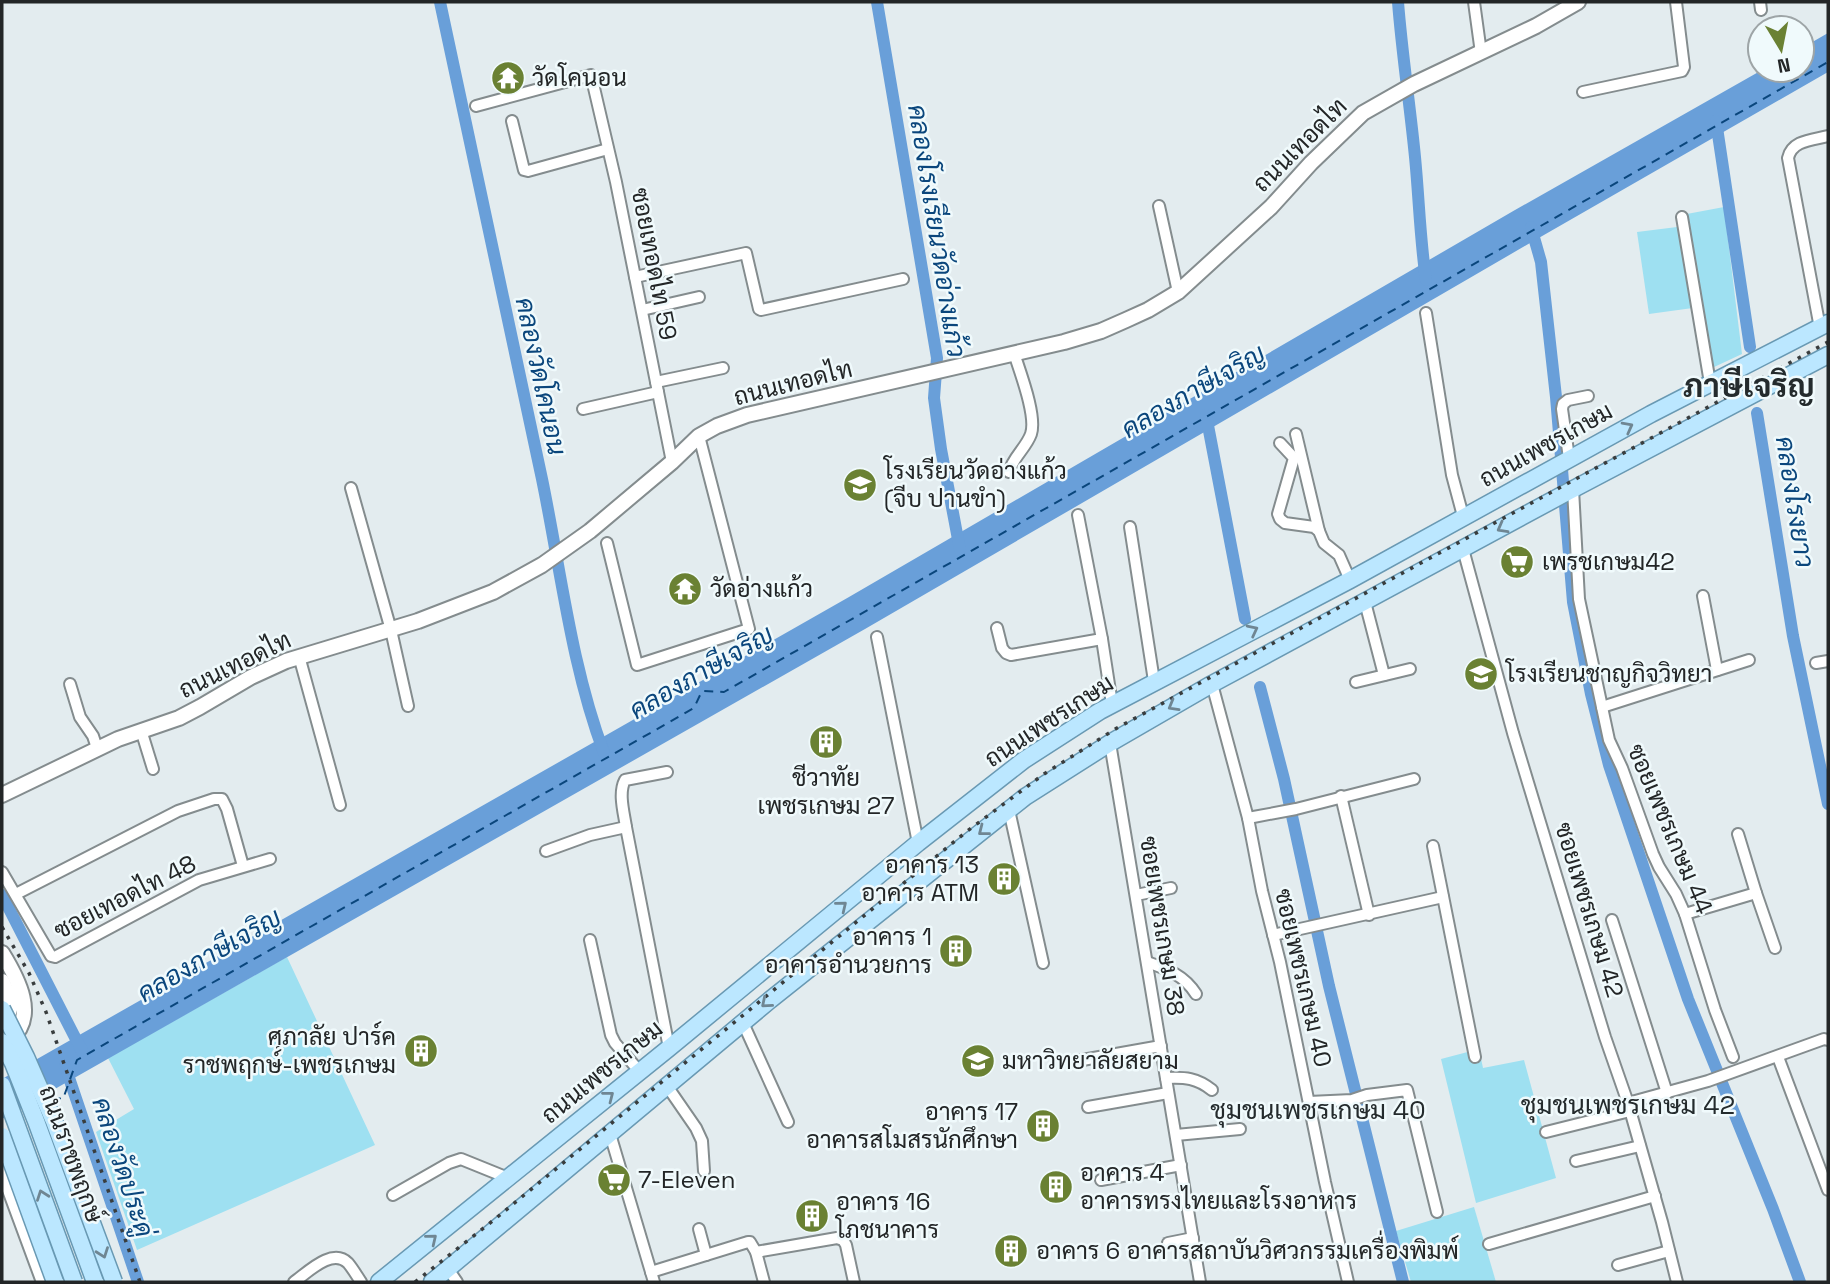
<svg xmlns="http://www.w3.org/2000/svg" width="1830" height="1284" font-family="'Space Grotesk',Sarabun,sans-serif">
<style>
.green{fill:#9ee0f1}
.water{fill:#699fd9}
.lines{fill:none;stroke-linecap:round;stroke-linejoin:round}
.canal{stroke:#699fd9;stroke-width:12}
.ferry{stroke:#0a467c;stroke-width:2;stroke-dasharray:9 7;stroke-linecap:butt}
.minor-casing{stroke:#848c8e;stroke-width:14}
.tertiary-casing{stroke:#848c8e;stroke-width:16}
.secondary-casing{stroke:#848c8e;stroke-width:18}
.primary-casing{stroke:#6999b3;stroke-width:19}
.minor{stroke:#fff;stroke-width:10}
.tertiary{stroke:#fff;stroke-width:12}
.secondary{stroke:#fff;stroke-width:14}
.primary{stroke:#bbe7ff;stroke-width:16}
.rail{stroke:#393d3e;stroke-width:3.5;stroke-dasharray:3.5 7;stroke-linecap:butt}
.primary-bridge-casing{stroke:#6999b3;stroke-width:19;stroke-linecap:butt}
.primary-bridge{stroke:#bbe7ff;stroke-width:16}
.oneway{stroke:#6f8693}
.labels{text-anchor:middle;stroke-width:5;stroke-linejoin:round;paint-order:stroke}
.poi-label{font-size:24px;fill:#232627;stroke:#f0fafc;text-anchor:start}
.street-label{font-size:24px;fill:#232627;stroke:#f0fafc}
.water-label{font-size:26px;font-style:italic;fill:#0a467c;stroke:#f0fafc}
.neighbourhood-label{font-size:26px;fill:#242b2d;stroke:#f0fafc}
.district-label{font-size:32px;font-weight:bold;fill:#242b2d;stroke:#f0fafc}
</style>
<rect width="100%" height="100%" fill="#e3ecef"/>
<!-- green -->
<g class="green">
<path d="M 1724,207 L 1742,354 L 1712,368 L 1700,307 L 1649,314 L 1637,232 L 1677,227 L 1676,216 Z"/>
<path d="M 287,957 L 375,1145 L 137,1250 L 96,1132 L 134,1109 L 108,1058 Z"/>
<path d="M 1479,1049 L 1483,1068 L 1524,1060 L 1556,1178 L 1476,1203 L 1441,1059 Z"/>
<path d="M 1474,1207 L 1496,1282 L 1411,1282 L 1396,1231 Z"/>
</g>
<!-- water -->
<path class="water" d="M 1828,33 L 1828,72 L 1530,243 L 865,629 L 2,1119 L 2,1079 L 849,597 L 1515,210 L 1762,70 L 1802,70 L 1802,48 Z"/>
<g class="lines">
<!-- canal -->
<g class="canal">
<path d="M 440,2 C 474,161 508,320 542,479 C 561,571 571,665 604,753"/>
<path d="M 877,2 L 937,358 L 934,398 L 941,449 L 960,550"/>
<path d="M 1398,2 C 1402,54 1410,105 1415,157 C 1419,198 1420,239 1426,280"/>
<path d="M 1716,121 L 1750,347"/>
<path d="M 1531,227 L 1541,262 L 1556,397 L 1573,602 L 1591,694 L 1609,765 L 1688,999 L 1773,1209 L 1800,1282"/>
<path d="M 1757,413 L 1793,636 L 1828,804"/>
<path d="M 1206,415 L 1245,619"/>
<path d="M 1260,687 L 1284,779 L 1329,986 L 1403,1282"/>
<path d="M 2,895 L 82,1051"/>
<path d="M 65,1066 L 138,1282"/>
</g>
<!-- ferry -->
<path class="ferry" d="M 52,1097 L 63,1099 L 77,1060 L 694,708 L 702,691 L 724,692 L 1828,62"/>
<!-- minor casing -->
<g class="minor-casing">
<g id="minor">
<path d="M 1474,2 L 1481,53"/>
<path d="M 1760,2 L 1761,10"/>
<path d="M 1583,92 L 1682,71 L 1684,67 L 1676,2"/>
<path d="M 476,106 L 591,75 L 616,182 L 672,462"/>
<path d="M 512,121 L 524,170 L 528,171 L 608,149"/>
<path d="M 1159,206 L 1178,292"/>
<path d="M 1682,217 L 1710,383"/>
<path d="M 635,277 L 746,253 L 759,309 L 761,310 L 903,279"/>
<path d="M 642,310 L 699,297"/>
<path d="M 1426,313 L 1452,475 L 1463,516"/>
<path d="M 1820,328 L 1788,158 C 1792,140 1813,140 1828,136"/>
<path d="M 656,382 L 723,368"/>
<path d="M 583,409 L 658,392"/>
<path d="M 1296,434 L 1319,531"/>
<path d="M 1280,443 L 1294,458 L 1278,514 L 1280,519 L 1285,523 L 1314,527 L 1319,531 L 1324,543 L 1339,555 L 1350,580"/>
<path d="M 1569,458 L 1562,409 L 1563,404 L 1568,400 L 1588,396"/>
<path d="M 1009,472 C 1013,457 1026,448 1031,434 C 1037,416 1020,372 1014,353"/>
<path d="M 351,488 L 391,630 L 408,706"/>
<path d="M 1573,489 L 1579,599 L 1609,740 L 1622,768 L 1653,854 L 1659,867 L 1676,894 L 1685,914 L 1715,1010 L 1733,1057"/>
<path d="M 1078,515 L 1102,639 L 1112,704"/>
<path d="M 1130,527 L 1154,681"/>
<path d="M 607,543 L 637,665 L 749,629 L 699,436"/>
<path d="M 1463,549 L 1513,733 L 1605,1037 L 1628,1103 L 1662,1222 L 1677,1282"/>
<path d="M 1703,596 L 1717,670"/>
<path d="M 1365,602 L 1384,675"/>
<path d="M 997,628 L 1002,648 L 1006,653 L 1011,655 L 1102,639"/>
<path d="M 877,637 L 918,843"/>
<path d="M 299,656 L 340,805"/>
<path d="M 1816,663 L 1828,661"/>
<path d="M 1356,682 L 1410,669"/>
<path d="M 70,684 L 80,717 L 93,736 L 97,748"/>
<path d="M 1212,684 L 1248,818 L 1262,891 L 1280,962 L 1325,1182 L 1348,1282"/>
<path d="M 1602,707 L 1749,660"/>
<path d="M 141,730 L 153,769"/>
<path d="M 1110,743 L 1200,1282"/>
<path d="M 667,772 L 625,780 C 618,793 624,813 626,827 L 669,1048"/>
<path d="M 1341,796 L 1369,915"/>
<path d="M 1009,810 L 1043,963"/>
<path d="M 1248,818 L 1296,809 L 1414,779"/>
<path d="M 1738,834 L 1756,893 L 1775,948"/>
<path d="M 1433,846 L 1475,1057"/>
<path d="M 546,851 L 590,835 L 626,827"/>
<path d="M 2,872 L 51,956 L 55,957 L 199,880 L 270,859"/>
<path d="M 16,894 L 178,811 L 214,799 L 222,799 L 227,809 L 243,866"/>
<path d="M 1136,895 L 1171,888"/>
<path d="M 1685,914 L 1756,893"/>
<path d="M 1612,920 L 1667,1093"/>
<path d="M 1273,935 L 1443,897"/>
<path d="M 590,940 L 611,1035 L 615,1043 L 640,1072"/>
<path d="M 1147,962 C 1167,969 1184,975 1196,994"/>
<path d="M 743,1023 L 788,1122"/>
<path d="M 1778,1057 L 1828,1190"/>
<path d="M 1071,1062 L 1161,1046"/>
<path d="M 1166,1078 C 1185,1077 1197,1078 1212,1090"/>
<path d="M 667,1086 L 696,1128 L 702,1141 L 704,1171"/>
<path d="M 1309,1102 L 1352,1100 L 1367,1095 L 1407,1090 L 1437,1212"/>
<path d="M 1628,1103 L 1708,1081 L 1824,1039 L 1828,1040"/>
<path d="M 1088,1107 L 1168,1093"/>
<path d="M 1546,1132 L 1630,1111"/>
<path d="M 610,1134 L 654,1282"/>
<path d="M 1176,1135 L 1240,1129"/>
<path d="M 1576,1161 L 1640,1146"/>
<path d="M 1101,1180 L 1181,1165"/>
<path d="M 393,1195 L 449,1163 L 461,1159 L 508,1178"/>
<path d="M 699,1229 L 706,1255"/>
<path d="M 1168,1243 L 1193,1238"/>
<path d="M 1489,1244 L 1655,1196"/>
<path d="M 756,1252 L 837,1238 L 843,1240 L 846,1245 L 854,1282"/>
<path d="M 1618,1265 L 1669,1251"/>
<path d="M 448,1269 L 457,1282"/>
<path d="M 651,1272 L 748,1242 L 750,1242 L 756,1252 L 764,1282"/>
<path d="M 294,1282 C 307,1273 332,1247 348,1263 C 353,1269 357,1276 361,1282"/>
</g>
</g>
<!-- tertiary casing -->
<g class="tertiary-casing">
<path id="tertiary" d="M 2,1171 L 43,1282"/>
</g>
<!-- secondary casing -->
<g class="secondary-casing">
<g id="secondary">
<path d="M 2,795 L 118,739 L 179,718 L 200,707 L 251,677 L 286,661 L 418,621 L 493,592 L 542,565 L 590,531 L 672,462 L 699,436 L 717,426 L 747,415 L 1064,342 L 1101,331 L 1126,320 L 1148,310 L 1178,292 L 1271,207 L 1311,163 L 1363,113 L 1414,84 L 1536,26 L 1578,2"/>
<path d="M 2,953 C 18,979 38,1016 10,1040"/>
<path d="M 2,981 C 11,999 16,1006 2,1024"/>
</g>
</g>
<!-- primary casing -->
<g class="primary-casing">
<g id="primary">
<path d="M 379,1282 L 669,1048 L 918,843 L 1024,760 L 1100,711 L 1350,580 L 1651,414 L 1828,323"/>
<path d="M 432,1282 L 770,1000 L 1025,797 L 1110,743 L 1212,684 L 1562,495 L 1828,355"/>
</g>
</g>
<!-- minor -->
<use href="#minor" class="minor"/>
<!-- tertiary -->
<use href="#tertiary" class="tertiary"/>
<!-- secondary -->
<use href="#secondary" class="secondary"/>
<!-- primary -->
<use href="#primary" class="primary"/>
<!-- rail -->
<g class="rail">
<path d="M 2,927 L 29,973 L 46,1012 L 140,1282"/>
<path d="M 415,1282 L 495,1219 L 966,832 L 1044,774 L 1117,728 L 1828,342"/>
</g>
<!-- primary-bridge casing -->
<g class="primary-bridge-casing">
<g id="primary-bridge">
<path d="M 2,1009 L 26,1057 L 54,1121 L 114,1282"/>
<path d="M 2,1042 L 13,1063 L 36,1121 L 95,1282"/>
<path d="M 2,1085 L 74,1282"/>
<path d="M 2,1136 L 55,1282"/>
</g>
</g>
<!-- primary-bridge -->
<use href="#primary-bridge" class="primary-bridge"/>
</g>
<!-- one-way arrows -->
<defs><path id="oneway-chevron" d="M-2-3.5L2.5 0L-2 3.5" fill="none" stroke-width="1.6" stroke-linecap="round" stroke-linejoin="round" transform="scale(1.75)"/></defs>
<g class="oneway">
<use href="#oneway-chevron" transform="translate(1628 427) rotate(-28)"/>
<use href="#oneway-chevron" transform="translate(1502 528) rotate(151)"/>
<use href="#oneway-chevron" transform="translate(1253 630) rotate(-27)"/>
<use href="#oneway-chevron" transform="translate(1173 706) rotate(150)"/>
<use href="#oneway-chevron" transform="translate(983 831) rotate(142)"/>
<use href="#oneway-chevron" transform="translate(842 906) rotate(-39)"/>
<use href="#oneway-chevron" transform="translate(766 1003) rotate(140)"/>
<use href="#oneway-chevron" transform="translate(609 1096) rotate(-38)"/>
<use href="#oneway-chevron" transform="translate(42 1195) rotate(-110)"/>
<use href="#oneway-chevron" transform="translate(432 1239) rotate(-39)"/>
<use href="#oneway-chevron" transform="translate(103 1253) rotate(70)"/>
</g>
<!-- icons -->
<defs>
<g id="temple-disc" transform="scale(1.75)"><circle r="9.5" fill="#6a8133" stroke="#f0fafc"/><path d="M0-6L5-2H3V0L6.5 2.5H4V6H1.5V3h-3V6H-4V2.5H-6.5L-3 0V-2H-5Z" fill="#fff"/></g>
<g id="school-disc" transform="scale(1.75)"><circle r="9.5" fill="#6a8133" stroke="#f0fafc"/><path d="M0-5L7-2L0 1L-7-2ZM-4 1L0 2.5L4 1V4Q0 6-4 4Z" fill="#fff"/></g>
<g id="supermarket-disc" transform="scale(1.75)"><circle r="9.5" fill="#6a8133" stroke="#f0fafc"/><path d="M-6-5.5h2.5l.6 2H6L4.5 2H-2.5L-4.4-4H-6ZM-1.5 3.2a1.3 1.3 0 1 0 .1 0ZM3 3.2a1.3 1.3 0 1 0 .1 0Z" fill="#fff"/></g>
<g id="building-disc" transform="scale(1.75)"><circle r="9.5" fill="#6a8133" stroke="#f0fafc"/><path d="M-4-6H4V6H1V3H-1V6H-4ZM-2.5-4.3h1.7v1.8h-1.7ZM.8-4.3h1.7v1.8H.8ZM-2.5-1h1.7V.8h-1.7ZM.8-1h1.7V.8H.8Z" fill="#fff"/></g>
<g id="university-disc" transform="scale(1.75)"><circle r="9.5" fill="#6a8133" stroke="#f0fafc"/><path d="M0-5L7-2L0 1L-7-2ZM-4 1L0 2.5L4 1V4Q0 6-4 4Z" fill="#fff"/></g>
</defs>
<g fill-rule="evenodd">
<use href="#temple-disc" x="508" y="78"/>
<use href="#school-disc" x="860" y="485"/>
<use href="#supermarket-disc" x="1517" y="562"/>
<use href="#temple-disc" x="685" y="589"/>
<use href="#school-disc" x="1481" y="674"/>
<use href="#building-disc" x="826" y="742"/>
<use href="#building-disc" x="1004" y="879"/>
<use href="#building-disc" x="956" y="951"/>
<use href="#building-disc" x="421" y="1051"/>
<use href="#university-disc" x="978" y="1061"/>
<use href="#building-disc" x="1043" y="1126"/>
<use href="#supermarket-disc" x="614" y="1180"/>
<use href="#building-disc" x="1056" y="1187"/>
<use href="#building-disc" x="812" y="1216"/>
<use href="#building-disc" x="1011" y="1251"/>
</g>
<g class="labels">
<!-- poi labels -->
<g class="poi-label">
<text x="532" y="86">วัดโคนอน</text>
<text x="884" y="479">โรงเรียนวัดอ่างแก้ว<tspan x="884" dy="28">(จีบ ปานขำ)</tspan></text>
<text x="1542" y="570">เพรชเกษม42</text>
<text x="710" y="597">วัดอ่างแก้ว</text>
<text x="1506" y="682">โรงเรียนชาญกิจวิทยา</text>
<text x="826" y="786" text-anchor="middle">ชีวาทัย<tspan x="826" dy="28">เพชรเกษม 27</tspan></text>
<text x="979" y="873" text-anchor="end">อาคาร 13<tspan x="979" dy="28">อาคาร ATM</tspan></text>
<text x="932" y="945" text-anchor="end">อาคาร 1<tspan x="932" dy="28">อาคารอำนวยการ</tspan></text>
<text x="396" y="1045" text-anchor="end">ศุภาลัย ปาร์ค<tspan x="396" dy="28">ราชพฤกษ์-เพชรเกษม</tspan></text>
<text x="1002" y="1069">มหาวิทยาลัยสยาม</text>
<text x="1018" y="1120" text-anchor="end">อาคาร 17<tspan x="1018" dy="28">อาคารสโมสรนักศึกษา</tspan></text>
<text x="1080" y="1181">อาคาร 4<tspan x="1080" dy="28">อาคารทรงไทยและโรงอาหาร</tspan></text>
<text x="638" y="1188">7-Eleven</text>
<text x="836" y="1210">อาคาร 16<tspan x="836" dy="28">โภชนาคาร</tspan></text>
<text x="1036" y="1259">อาคาร 6 อาคารสถาบันวิศวกรรมเครื่องพิมพ์</text>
</g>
<!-- street labels -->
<g class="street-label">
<text transform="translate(1300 145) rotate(-45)" y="8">ถนนเทอดไท</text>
<text transform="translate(654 264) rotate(79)" y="8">ซอยเทอดไท 59</text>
<text transform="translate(793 383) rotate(-14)" y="8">ถนนเทอดไท</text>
<text transform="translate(1546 445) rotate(-29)" y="8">ถนนเพชรเกษม</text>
<text transform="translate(235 665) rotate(-26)" y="8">ถนนเทอดไท</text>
<text transform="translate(1049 721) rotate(-33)" y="8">ถนนเพชรเกษม</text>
<text transform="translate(1670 829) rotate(67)" y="8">ซอยเพชรเกษม 44</text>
<text transform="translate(125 897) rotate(-27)" y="8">ซอยเทอดไท 48</text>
<text transform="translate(1589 910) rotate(73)" y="8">ซอยเพชรเกษม 42</text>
<text transform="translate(1162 926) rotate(81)" y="8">ซอยเพชรเกษม 38</text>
<text transform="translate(1303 978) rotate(77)" y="8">ซอยเพชรเกษม 40</text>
<text transform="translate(602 1072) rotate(-39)" y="8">ถนนเพชรเกษม</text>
<text transform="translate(71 1154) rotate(70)" y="8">ถนนราชพฤกษ์</text>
</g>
<!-- water labels -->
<g class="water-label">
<text transform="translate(937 231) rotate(81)" y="9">คลองโรงเรียนวัดอ่างแก้ว</text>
<text transform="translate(541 376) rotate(78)" y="9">คลองวัดโคนอน</text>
<text transform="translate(1193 391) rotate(-30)" y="9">คลองภาษีเจริญ</text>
<text transform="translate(1795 502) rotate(81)" y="9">คลองโรงยาว</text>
<text transform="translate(701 672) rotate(-30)" y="9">คลองภาษีเจริญ</text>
<text transform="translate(209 955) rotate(-30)" y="9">คลองภาษีเจริญ</text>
<text transform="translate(123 1167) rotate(72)" y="9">คลองวัดประดู่</text>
</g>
<!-- neighbourhood labels -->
<g class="neighbourhood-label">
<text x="1628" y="1114">ชุมชนเพชรเกษม 42</text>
<text x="1318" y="1119">ชุมชนเพชรเกษม 40</text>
</g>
<!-- district labels -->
<g class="district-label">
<text x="1749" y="397">ภาษีเจริญ</text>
</g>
</g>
<!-- border -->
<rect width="1830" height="1284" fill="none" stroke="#232627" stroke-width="7"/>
<!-- north arrow -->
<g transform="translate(1781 49) rotate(170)"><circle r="33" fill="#f0fafc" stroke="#9ea5a7" stroke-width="2"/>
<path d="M0-5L12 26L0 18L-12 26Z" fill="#6a8133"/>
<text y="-10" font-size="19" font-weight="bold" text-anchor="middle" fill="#232627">N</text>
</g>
</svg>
